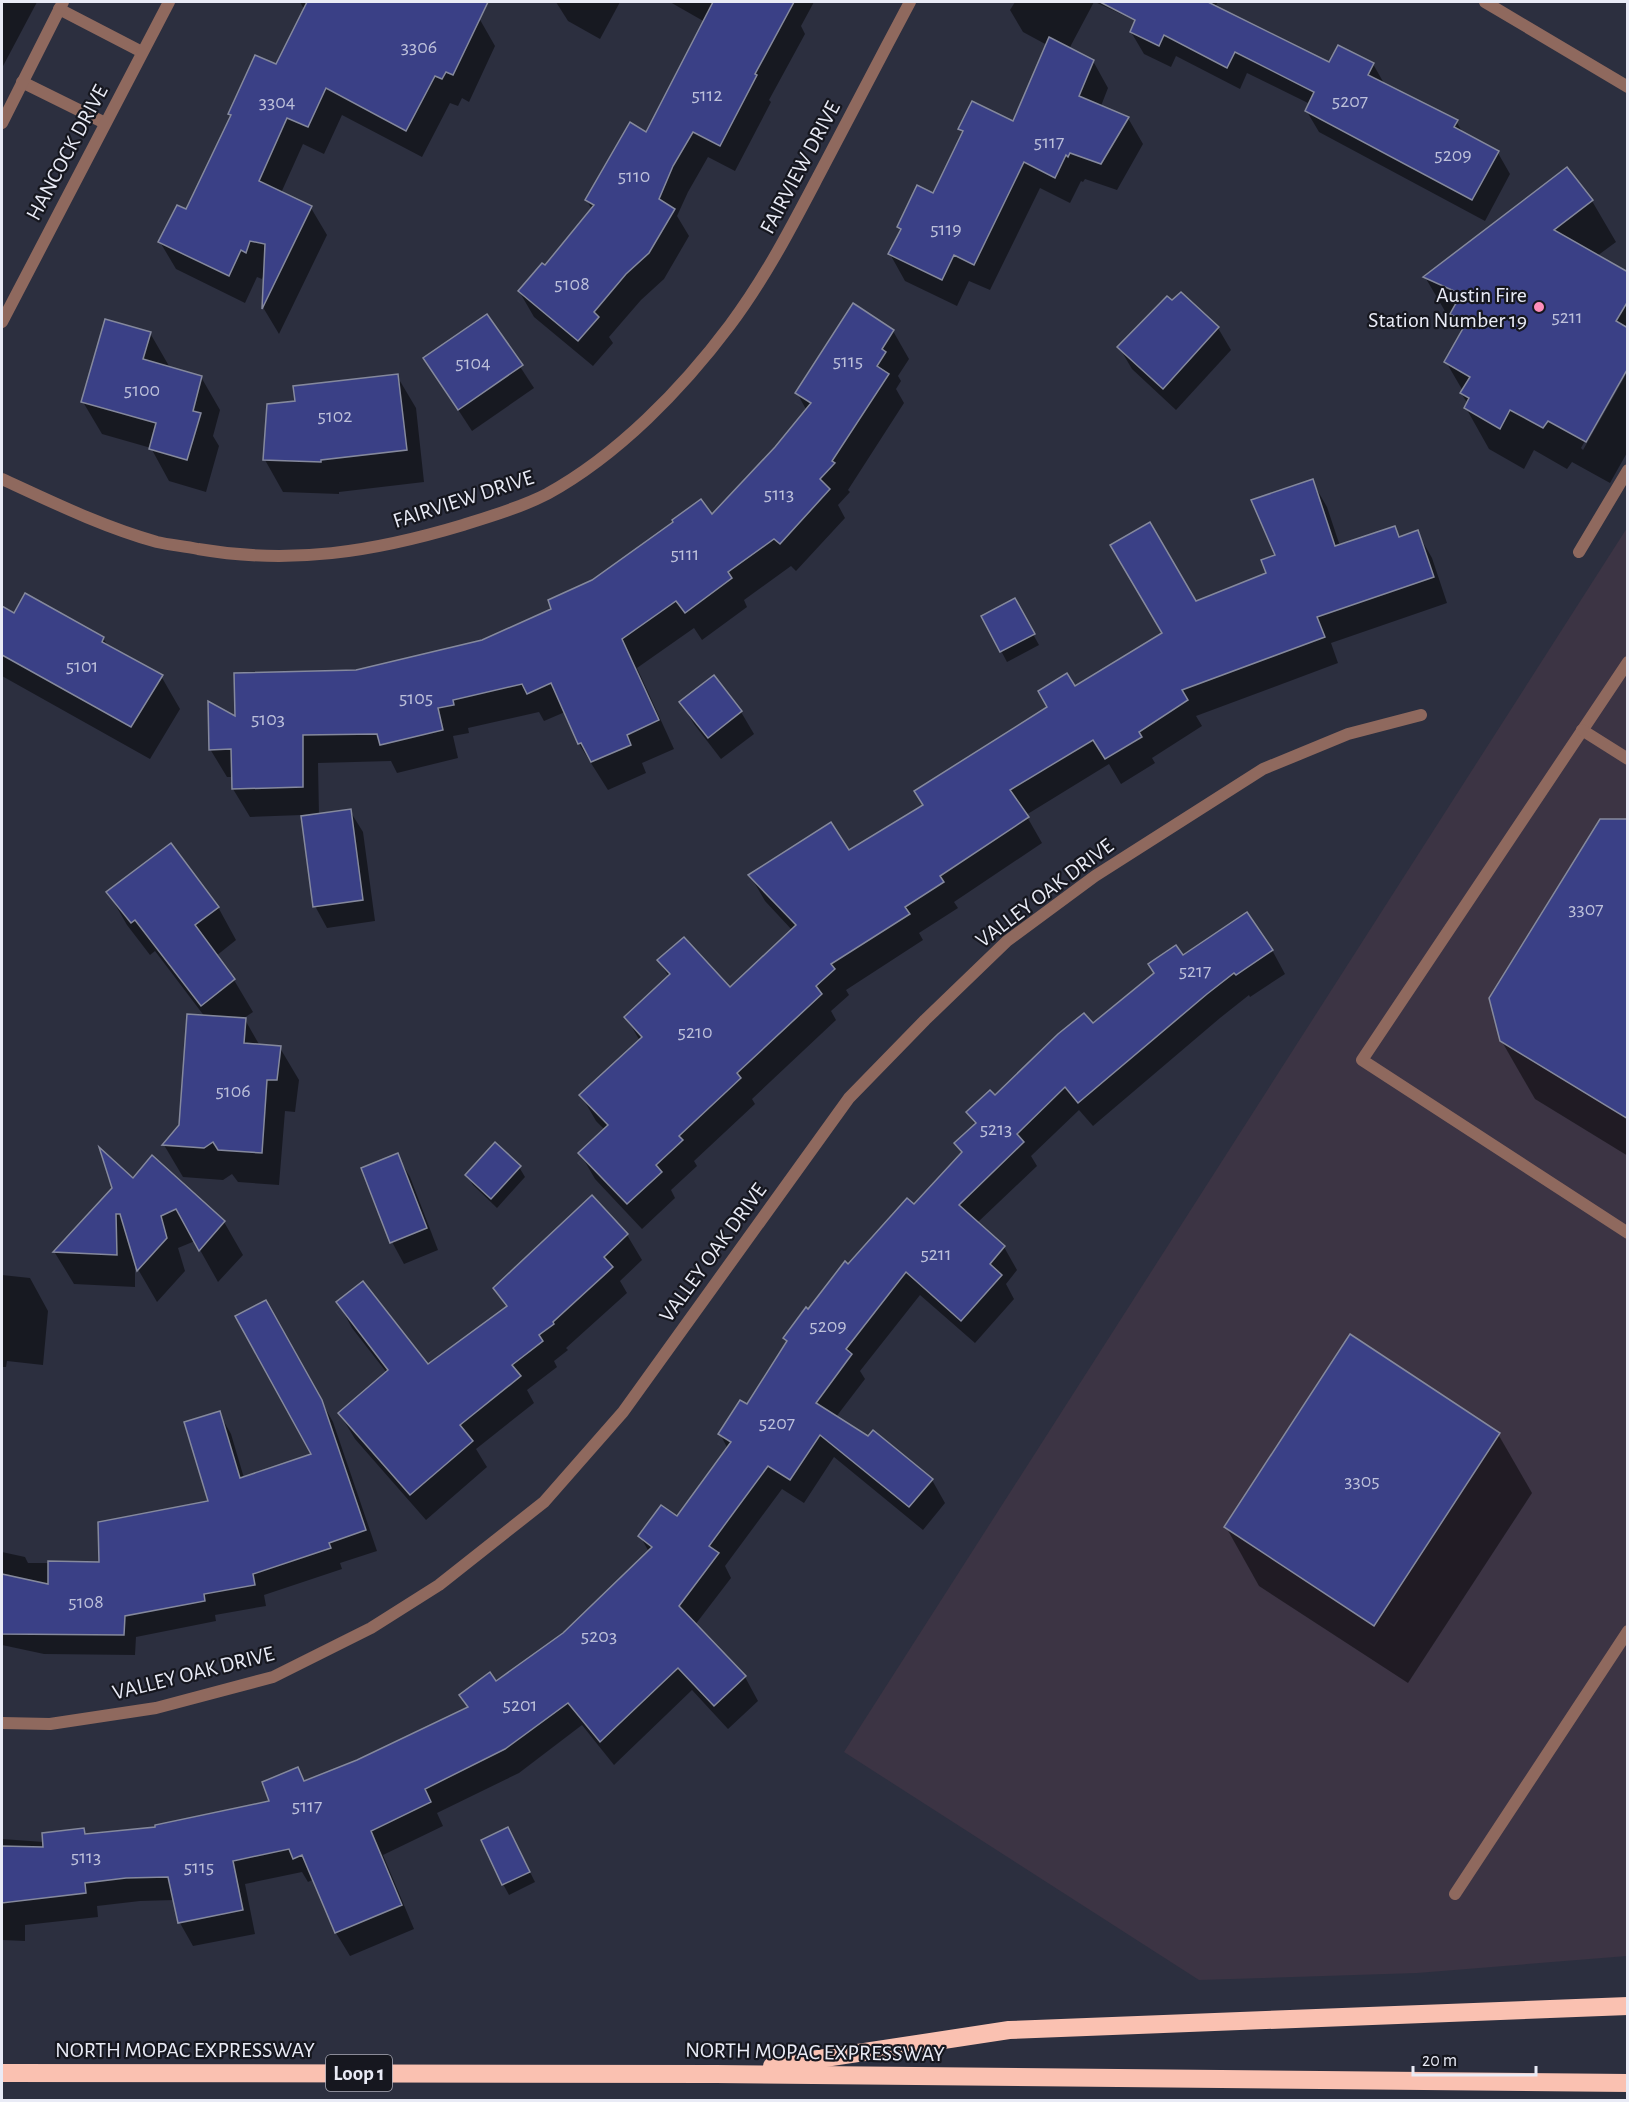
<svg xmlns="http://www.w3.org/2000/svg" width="1629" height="2102" font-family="'Alegreya Sans',sans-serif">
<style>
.commercial{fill:#3c3444}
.shadow{fill:#0007}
.building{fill:#3a4086;stroke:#85899d;stroke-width:1.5}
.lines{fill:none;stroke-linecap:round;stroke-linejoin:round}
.service{stroke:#8f695e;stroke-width:12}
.minor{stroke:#8f695e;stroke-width:12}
.tertiary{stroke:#8f695e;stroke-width:12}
.motorway{stroke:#fac1b1;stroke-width:18}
.poi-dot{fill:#fe8ebb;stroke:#16171f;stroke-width:2}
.labels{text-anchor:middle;stroke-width:4.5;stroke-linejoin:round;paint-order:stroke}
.number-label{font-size:20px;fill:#bdc0da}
.shield{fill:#16171f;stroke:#aaabb6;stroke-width:1.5}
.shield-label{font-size:21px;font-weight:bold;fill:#e9ebf6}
.street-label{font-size:22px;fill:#e9ebf6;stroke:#16171f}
.poi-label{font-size:22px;fill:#e9ebf6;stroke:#16171f;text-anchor:end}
</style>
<rect width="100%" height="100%" fill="#2c2f3f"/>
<!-- commercial -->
<path class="commercial" d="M 1627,528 L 1627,1956 L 1417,1973 L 1199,1980 L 844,1752 Z"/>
<!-- shadow -->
<g class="shadow">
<path d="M 2,2 L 37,2 L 2,68 Z"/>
<path d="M 300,2 L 443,2 L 479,18 L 495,46 L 469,102 L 462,98 L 458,106 L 450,103 L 422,157 L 342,115 L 324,154 L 303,144 L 281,193 L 311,208 L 327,235 L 279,334 L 264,309 L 265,272 L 262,279 L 257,277 L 245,303 L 176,269 L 160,242 L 187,211 L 231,117 L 229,114 L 277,66 L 304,9 Z"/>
<path d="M 556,2 L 620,2 L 600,39 L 568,21 Z"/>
<path d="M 670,2 L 814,2 L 801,26 L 805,34 L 769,100 L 771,102 L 735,171 L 708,157 L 688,192 L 677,216 L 689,236 L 664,279 L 641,300 L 609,337 L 613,343 L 593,366 L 534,317 L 519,291 L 545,268 L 592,210 L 587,200 L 647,134 L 705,22 Z"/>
<path d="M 1015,2 L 1094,2 L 1069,49 L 1093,61 L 1108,88 L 1101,106 L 1128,118 L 1143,144 L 1117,190 L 1085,179 L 1083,182 L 1081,181 L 1070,203 L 1040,188 L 990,290 L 969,281 L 957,306 L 905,281 L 890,254 L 901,232 L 898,227 L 934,195 L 963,134 L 960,129 L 1014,123 L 1047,45 L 1023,32 L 1010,10 Z"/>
<path d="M 1095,2 L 1218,2 L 1215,7 L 1330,64 L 1373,64 L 1385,85 L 1456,121 L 1464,135 L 1498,153 L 1510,174 L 1485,221 L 1319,132 L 1306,110 L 1310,104 L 1247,73 L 1240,89 L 1176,56 L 1171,67 L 1144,54 L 1131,32 L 1136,21 Z"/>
<path d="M 1566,169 L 1592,201 L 1616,242 L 1597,256 L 1628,274 L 1628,365 L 1581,448 L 1583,450 L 1628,371 L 1628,451 L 1610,483 L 1572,462 L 1567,469 L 1534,450 L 1524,469 L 1489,449 L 1466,408 L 1468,404 L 1461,393 L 1463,391 L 1446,362 L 1462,333 L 1456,321 L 1449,318 L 1425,277 Z"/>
<path d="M 1181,294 L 1218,328 L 1231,350 L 1176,410 L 1132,369 L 1119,347 Z"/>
<path d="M 487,316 L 534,388 L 472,431 L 425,359 Z"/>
<path d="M 893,331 L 909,359 L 898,376 L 901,381 L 896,389 L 904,403 L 848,490 L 850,492 L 838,505 L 845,518 L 796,571 L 791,566 L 744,600 L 747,607 L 702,640 L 694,628 L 637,668 L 674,749 L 642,763 L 646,773 L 608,790 L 579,744 L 565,712 L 544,721 L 539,712 L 468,728 L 469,733 L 453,736 L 458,758 L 397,773 L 391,761 L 318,763 L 319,815 L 350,811 L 363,832 L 375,921 L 327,928 L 315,906 L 302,815 L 250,817 L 233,789 L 233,777 L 227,777 L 210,749 L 236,718 L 356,672 L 482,642 L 553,610 L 593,581 L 712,517 L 776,448 L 807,411 L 797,393 Z"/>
<path d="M 150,333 L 169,366 L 168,368 L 201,377 L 220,410 L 213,436 L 219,446 L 206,492 L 169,481 L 151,448 L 102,434 L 83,402 Z"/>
<path d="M 397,376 L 416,408 L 424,482 L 339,492 L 339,494 L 283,492 L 265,460 L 296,402 Z"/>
<path d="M 1312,481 L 1327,507 L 1340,546 L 1394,527 L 1401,538 L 1417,532 L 1432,558 L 1447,603 L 1331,643 L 1338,663 L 1196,716 L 1202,726 L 1152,758 L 1155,763 L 1121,784 L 1109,764 L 1026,815 L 1042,843 L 954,902 L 958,908 L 919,933 L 923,940 L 846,990 L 849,995 L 831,1011 L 836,1020 L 752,1099 L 755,1104 L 694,1161 L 697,1166 L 671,1190 L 675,1198 L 642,1229 L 595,1179 L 580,1153 L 605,1130 L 596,1121 L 581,1095 L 640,1041 L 626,1017 L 669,977 L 659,961 L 730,989 L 792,930 L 765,901 L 750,875 L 849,852 L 924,806 L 1075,689 L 1164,633 L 1195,602 L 1268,574 Z"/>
<path d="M 1014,600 L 1039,645 L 1007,662 L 983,617 Z"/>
<path d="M 2,608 L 15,615 L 103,638 L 108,646 L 161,676 L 180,709 L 150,759 L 2,676 Z"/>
<path d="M 713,677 L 741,712 L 754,734 L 721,759 L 694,724 L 681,702 Z"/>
<path d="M 1628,820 L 1628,1156 L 1535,1099 L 1501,1040 Z"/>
<path d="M 108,892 L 218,907 L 236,940 L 216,956 L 234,980 L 253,1012 L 244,1018 L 260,1046 L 280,1048 L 299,1080 L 295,1112 L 285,1111 L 279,1185 L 238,1182 L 232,1174 L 223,1180 L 183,1177 L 164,1145 L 181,1126 L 205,1017 L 155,951 L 150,955 L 127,925 Z"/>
<path d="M 1272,950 L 1285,974 L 1250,997 L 1249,995 L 1220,1018 L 1093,1126 L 1079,1110 L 1031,1156 L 1037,1166 L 977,1223 L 1004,1247 L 1017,1270 L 1006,1284 L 1014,1299 L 975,1343 L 920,1295 L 860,1371 L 865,1379 L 836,1417 L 932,1480 L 945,1503 L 923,1530 L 834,1457 L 804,1503 L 782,1489 L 725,1566 L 731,1578 L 695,1625 L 745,1677 L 758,1701 L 728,1729 L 692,1690 L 614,1765 L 582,1725 L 519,1773 L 437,1813 L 443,1826 L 383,1855 L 414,1929 L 350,1956 L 336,1933 L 314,1879 L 308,1882 L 302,1872 L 245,1884 L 255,1934 L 193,1946 L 180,1923 L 175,1900 L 140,1901 L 97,1906 L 98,1917 L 25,1925 L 25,1941 L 2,1940 L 2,1839 L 44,1842 L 83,1830 L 87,1836 L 157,1828 L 271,1802 L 297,1769 L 305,1782 L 357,1761 L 468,1708 L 461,1695 L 496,1683 L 564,1634 L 649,1552 L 640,1536 L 677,1518 L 728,1449 L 720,1434 L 747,1407 L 788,1343 L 784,1338 L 849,1266 L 914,1206 L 962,1154 L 956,1143 L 975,1125 L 968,1113 L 995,1097 L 1183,957 Z"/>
<path d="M 397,1155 L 410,1177 L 438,1250 L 404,1264 L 392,1242 Z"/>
<path d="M 152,1157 L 224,1222 L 243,1255 L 218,1282 L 195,1241 L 178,1248 L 185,1271 L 157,1302 L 139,1271 L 135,1258 L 135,1287 L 74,1284 L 55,1253 L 113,1188 L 133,1180 Z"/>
<path d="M 519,1167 L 525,1177 L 497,1208 L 473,1185 L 467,1175 Z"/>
<path d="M 627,1235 L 642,1260 L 620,1281 L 627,1293 L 566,1348 L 568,1350 L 554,1361 L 557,1367 L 527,1390 L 534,1403 L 476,1449 L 487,1467 L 426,1520 L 355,1439 L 340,1414 L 387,1373 L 352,1328 L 338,1302 L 427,1366 L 507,1308 L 495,1288 Z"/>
<path d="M 2,1275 L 30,1278 L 48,1311 L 43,1365 L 7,1361 L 6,1367 L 2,1367 Z"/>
<path d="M 266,1302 L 333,1422 L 377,1551 L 340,1563 L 342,1569 L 264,1595 L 266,1606 L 215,1615 L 216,1621 L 136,1637 L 135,1655 L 44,1654 L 2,1645 L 2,1552 L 25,1557 L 28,1563 L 101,1563 L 210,1502 L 219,1413 L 231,1434 L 244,1478 L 313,1455 Z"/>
<path d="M 1498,1434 L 1532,1493 L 1408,1683 L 1259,1586 L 1226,1527 Z"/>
<path d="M 513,1839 L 535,1882 L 509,1895 L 503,1884 Z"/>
</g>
<!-- building -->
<g class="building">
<path d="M 307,2 L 488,2 L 453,75 L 446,72 L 442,79 L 435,76 L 406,131 L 326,88 L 308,127 L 287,118 L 259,181 L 312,206 L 262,309 L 265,244 L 250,241 L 246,253 L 241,250 L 229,276 L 158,242 L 177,205 L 186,209 L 231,115 L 228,114 L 255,55 L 276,64 Z"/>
<path d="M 713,2 L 794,2 L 755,74 L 757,75 L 720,146 L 693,132 L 673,166 L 659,199 L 675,209 L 649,253 L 626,274 L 594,312 L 599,317 L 578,341 L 518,291 L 542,263 L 545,265 L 594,205 L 585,200 L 630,122 L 646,132 Z"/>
<path d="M 1100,2 L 1208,2 L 1329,62 L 1338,45 L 1374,63 L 1368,75 L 1458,120 L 1454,127 L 1499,151 L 1472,200 L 1305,111 L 1314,92 L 1235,52 L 1227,68 L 1164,35 L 1159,46 L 1130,32 L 1135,20 Z"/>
<path d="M 1049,37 L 1094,60 L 1079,96 L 1129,117 L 1101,164 L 1070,153 L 1068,157 L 1066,155 L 1055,178 L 1024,162 L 974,265 L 954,255 L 942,280 L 888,254 L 901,229 L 897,227 L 917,185 L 933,193 L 963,131 L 958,129 L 972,101 L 1013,121 Z"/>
<path d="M 1567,167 L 1593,200 L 1554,230 L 1628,272 L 1628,301 L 1616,321 L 1628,328 L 1628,368 L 1586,442 L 1548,421 L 1543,428 L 1510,410 L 1500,429 L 1464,408 L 1469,398 L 1460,393 L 1470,377 L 1444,362 L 1466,323 L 1450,314 L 1461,294 L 1423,277 Z"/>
<path d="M 1181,292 L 1219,327 L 1163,389 L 1117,347 L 1167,296 L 1172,300 Z"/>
<path d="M 853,303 L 894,330 L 882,349 L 886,352 L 877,366 L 889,374 L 832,461 L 835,463 L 820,479 L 830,489 L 780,544 L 774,539 L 728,572 L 732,578 L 685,613 L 676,601 L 622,639 L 659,720 L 627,735 L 631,745 L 591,762 L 581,743 L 578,744 L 551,683 L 527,694 L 522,684 L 453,700 L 454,705 L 438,708 L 443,730 L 380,745 L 377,734 L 303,735 L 303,787 L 232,789 L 231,749 L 209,750 L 208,701 L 235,716 L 234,673 L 356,670 L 482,640 L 551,609 L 548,600 L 592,580 L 673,522 L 672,520 L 701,499 L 712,514 L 775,447 L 811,403 L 795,393 Z"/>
<path d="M 487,314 L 523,365 L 458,410 L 423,358 Z"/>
<path d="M 105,319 L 151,332 L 143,359 L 202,376 L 193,411 L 201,413 L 187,460 L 149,449 L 156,423 L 81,402 Z"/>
<path d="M 398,374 L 407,450 L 321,460 L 321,462 L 263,460 L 267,404 L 295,401 L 293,386 Z"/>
<path d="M 1313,479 L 1335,546 L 1395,526 L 1399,537 L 1418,530 L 1434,577 L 1317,617 L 1325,637 L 1182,690 L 1188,700 L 1139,732 L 1142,737 L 1105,759 L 1093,740 L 1010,790 L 1029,817 L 940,876 L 944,882 L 905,907 L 910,914 L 831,964 L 835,969 L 816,986 L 822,994 L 737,1073 L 741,1078 L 679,1136 L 683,1140 L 656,1165 L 662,1172 L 627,1204 L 578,1153 L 608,1125 L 579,1095 L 642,1037 L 624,1017 L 670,974 L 657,960 L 684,937 L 730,987 L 796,925 L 748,875 L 831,822 L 849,850 L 923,805 L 914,791 L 1047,707 L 1038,691 L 1067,673 L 1075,686 L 1162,633 L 1110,545 L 1150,522 L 1196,601 L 1266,573 L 1261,560 L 1275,555 L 1251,500 Z"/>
<path d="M 25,593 L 104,637 L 102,642 L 163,675 L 131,727 L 2,655 L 2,606 L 14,613 Z"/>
<path d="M 1015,598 L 1035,634 L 1000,652 L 981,616 Z"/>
<path d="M 714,675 L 742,711 L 708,738 L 679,702 Z"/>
<path d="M 351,809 L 363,900 L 313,907 L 301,816 Z"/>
<path d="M 1600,819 L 1628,819 L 1628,1119 L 1500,1041 L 1489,998 Z"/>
<path d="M 171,843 L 219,907 L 195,925 L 235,979 L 201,1006 L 135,920 L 131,923 L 106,892 Z"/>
<path d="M 1247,912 L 1273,950 L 1236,975 L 1234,973 L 1207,994 L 1078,1103 L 1065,1087 L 1017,1134 L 1024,1142 L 959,1205 L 1005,1246 L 990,1264 L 1002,1275 L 961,1321 L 906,1272 L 846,1349 L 852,1354 L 816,1403 L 868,1436 L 873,1430 L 933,1479 L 909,1507 L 820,1435 L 790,1480 L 768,1466 L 709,1546 L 719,1553 L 679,1606 L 746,1676 L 714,1706 L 678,1668 L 600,1742 L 568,1703 L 505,1749 L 425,1789 L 431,1802 L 371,1831 L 402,1905 L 335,1933 L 302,1855 L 293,1859 L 289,1849 L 233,1861 L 243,1910 L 178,1923 L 168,1877 L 126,1878 L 85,1883 L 86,1893 L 2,1903 L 2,1846 L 43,1847 L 42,1833 L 84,1828 L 85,1834 L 155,1827 L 155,1825 L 269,1801 L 262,1782 L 298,1767 L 304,1781 L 357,1760 L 468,1707 L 459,1695 L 490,1672 L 496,1681 L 563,1633 L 652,1547 L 638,1536 L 661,1505 L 677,1516 L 731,1442 L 718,1434 L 740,1400 L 747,1404 L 787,1341 L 783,1338 L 806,1307 L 808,1309 L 845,1261 L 848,1264 L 907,1198 L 914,1204 L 962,1152 L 954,1143 L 976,1123 L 966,1112 L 990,1090 L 995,1095 L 1058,1034 L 1084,1013 L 1093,1023 L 1154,973 L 1148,964 L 1176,945 L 1183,955 Z"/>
<path d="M 187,1014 L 246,1018 L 244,1043 L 281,1046 L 277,1080 L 267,1080 L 262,1153 L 218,1150 L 213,1142 L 204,1148 L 162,1145 L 179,1125 Z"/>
<path d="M 495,1142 L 521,1166 L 491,1199 L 465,1175 Z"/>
<path d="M 99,1147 L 133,1178 L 152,1155 L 225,1221 L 199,1251 L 176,1209 L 161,1216 L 167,1238 L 137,1271 L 120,1214 L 116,1214 L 117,1255 L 53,1252 L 112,1188 Z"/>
<path d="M 398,1153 L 427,1228 L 390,1243 L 361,1168 Z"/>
<path d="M 592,1195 L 628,1234 L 604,1257 L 613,1267 L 553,1322 L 554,1324 L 539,1335 L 543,1341 L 512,1365 L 521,1376 L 460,1425 L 473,1441 L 410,1495 L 338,1413 L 388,1370 L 336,1302 L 363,1281 L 428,1364 L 507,1306 L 493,1288 Z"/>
<path d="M 266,1300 L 322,1400 L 366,1530 L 329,1543 L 331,1548 L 253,1574 L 255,1585 L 204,1594 L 205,1601 L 125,1616 L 124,1635 L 2,1634 L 2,1574 L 48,1584 L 48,1561 L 99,1562 L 98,1522 L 208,1501 L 184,1422 L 220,1411 L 240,1478 L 311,1454 L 235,1316 Z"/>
<path d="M 1350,1334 L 1500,1433 L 1374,1626 L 1224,1527 Z"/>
<path d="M 508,1827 L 530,1872 L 502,1885 L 481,1840 Z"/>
</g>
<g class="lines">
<!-- service -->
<g class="service">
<path d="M 59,9 L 142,52"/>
<path d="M 22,82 L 105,123"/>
<path d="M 2,123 L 63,2"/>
<path d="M 1579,552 L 1628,470"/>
<path d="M 1628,662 L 1362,1060 L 1628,1233"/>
<path d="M 1582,730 L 1628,759"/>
<path d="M 1455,1894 L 1628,1631"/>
</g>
<!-- minor -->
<g class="minor">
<path d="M 2,479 C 52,502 103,527 157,542 C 170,545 184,546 198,549 C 291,565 373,552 463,525 C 489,517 522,507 547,494 C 618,455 682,389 730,325 C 766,277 793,224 821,171 C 851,114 880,58 910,2"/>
<path d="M 2,1723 L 50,1724 L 156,1708 L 273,1677 L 371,1628 L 439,1585 L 544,1502 L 623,1412 L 849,1098 L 925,1020 L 1007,941 L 1095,876 L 1263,769 L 1348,734 L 1421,715"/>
</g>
<!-- tertiary -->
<g class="tertiary">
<path d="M 1485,2 L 1628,87"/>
<path d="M 2,322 L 169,2"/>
</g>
<!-- motorway -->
<g class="motorway">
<path d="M 772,2066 L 1009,2030 L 1628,2006"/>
<path d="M 2,2073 L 716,2074 L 1628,2083"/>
</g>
</g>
<!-- markers -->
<circle class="poi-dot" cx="1539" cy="307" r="6"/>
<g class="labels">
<!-- number labels -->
<g class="number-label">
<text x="419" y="53">3306</text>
<text x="707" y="101">5112</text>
<text x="1350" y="107">5207</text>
<text x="277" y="108">3304</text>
<text x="1049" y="148">5117</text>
<text x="1453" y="161">5209</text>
<text x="634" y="182">5110</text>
<text x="946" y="235">5119</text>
<text x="572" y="290">5108</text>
<text x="1567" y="323">5211</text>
<text x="848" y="367">5115</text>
<text x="473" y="369">5104</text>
<text x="142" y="396">5100</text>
<text x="335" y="422">5102</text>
<text x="779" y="500">5113</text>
<text x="685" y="560">5111</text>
<text x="82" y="672">5101</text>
<text x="416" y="704">5105</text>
<text x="268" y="725">5103</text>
<text x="1586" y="915">3307</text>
<text x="1195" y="977">5217</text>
<text x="695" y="1038">5210</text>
<text x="233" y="1097">5106</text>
<text x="996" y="1135">5213</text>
<text x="936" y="1260">5211</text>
<text x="828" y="1332">5209</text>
<text x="777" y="1429">5207</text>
<text x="1362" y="1487">3305</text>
<text x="86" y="1608">5108</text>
<text x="599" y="1642">5203</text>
<text x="520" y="1711">5201</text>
<text x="307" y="1812">5117</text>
<text x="86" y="1863">5113</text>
<text x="199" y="1873">5115</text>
</g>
<!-- shield labels -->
<rect class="shield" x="326" y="2055" width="66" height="36" rx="4.5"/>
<g class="shield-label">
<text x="359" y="2080">Loop 1</text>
</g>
<!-- street labels -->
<g class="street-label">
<text transform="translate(66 152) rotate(-62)" y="8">HANCOCK DRIVE</text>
<text transform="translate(799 167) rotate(-62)" y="8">FAIRVIEW DRIVE</text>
<text transform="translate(463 498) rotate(-18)" y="8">FAIRVIEW DRIVE</text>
<text transform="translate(1044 892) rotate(-37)" y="8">VALLEY OAK DRIVE</text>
<text transform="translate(712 1252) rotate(-54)" y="8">VALLEY OAK DRIVE</text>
<text transform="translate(193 1672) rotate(-14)" y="8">VALLEY OAK DRIVE</text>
<text x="185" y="2057">NORTH MOPAC EXPRESSWAY</text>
<text transform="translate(815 2051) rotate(1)" y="8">NORTH MOPAC EXPRESSWAY</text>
</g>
<!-- poi labels -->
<g class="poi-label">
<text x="1527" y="302">Austin Fire<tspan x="1527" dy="25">Station Number 19</tspan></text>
</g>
</g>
<!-- border -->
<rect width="1629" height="2102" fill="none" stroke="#e9ebf6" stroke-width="6"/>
<!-- scale -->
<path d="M1413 2066v9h123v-9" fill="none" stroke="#e9ebf6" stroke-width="3"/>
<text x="1422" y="2066" font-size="18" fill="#e9ebf6" stroke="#16171f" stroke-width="4.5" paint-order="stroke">20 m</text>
</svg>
